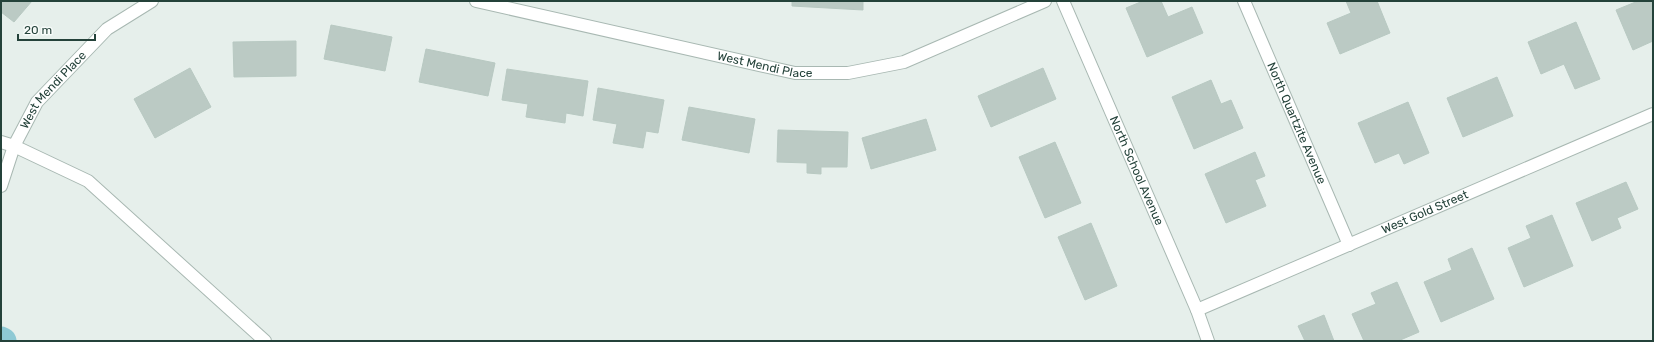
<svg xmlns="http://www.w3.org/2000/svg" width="1654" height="342" font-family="Rubik,sans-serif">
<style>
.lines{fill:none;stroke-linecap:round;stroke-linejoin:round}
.canal{stroke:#8ec9d4;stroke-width:27}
.building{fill:#bbcac4;stroke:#b8c9c2}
.minor-casing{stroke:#a8b8b2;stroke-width:14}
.minor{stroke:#fff;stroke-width:12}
.labels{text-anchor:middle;stroke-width:3.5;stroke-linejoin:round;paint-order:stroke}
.street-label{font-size:12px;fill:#24423a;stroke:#f7fbf9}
</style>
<rect width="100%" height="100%" fill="#e6efeb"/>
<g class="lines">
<!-- canal -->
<path class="canal" d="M 1,340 L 3,341"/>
</g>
<!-- building -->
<g class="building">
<path d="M 1,1 L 32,1 L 14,22 L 1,12 Z"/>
<path d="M 792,1 L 863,1 L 863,10 L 792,6 Z"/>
<path d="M 1143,1 L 1161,1 L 1168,17 L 1192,7 L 1203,33 L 1147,57 L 1126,8 Z"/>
<path d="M 1346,1 L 1377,1 L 1390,33 L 1340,54 L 1327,23 L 1351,13 Z"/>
<path d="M 1638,1 L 1653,1 L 1653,41 L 1633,50 L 1616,10 Z"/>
<path d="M 1576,22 L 1600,79 L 1575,89 L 1564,64 L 1541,74 L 1528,42 Z"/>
<path d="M 331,25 L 392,37 L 385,71 L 324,59 Z"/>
<path d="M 296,41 L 296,76 L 234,77 L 233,42 Z"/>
<path d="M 426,49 L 495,63 L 488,96 L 419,82 Z"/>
<path d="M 190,68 L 211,107 L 155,138 L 134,99 Z"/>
<path d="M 1043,68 L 1056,99 L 991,127 L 978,96 Z"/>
<path d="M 507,69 L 588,81 L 583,116 L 566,113 L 565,123 L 526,117 L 528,104 L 502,100 Z"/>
<path d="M 1497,77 L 1513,116 L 1463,137 L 1447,98 Z"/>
<path d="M 1211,80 L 1221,104 L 1231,100 L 1243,128 L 1194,149 L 1172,97 Z"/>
<path d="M 598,88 L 664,100 L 658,133 L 646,131 L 643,148 L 613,143 L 617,124 L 593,120 Z"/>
<path d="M 1408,102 L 1429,153 L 1404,164 L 1399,153 L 1375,163 L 1358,123 Z"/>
<path d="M 689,107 L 755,119 L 749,153 L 682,140 Z"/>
<path d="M 926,119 L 936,150 L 871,169 L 862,138 Z"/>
<path d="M 778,130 L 848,132 L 847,167 L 821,167 L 821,174 L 807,173 L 807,163 L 777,162 Z"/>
<path d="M 1055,142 L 1081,203 L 1045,218 L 1019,157 Z"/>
<path d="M 1255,152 L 1265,176 L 1255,180 L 1266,206 L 1226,223 L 1205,174 Z"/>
<path d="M 1626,182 L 1638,209 L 1617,218 L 1621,228 L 1592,241 L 1576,203 Z"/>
<path d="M 1552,215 L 1573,266 L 1524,287 L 1508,248 L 1531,238 L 1526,226 Z"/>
<path d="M 1091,223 L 1117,286 L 1085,300 L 1058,237 Z"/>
<path d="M 1472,248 L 1494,299 L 1441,322 L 1424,282 L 1452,270 L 1448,259 Z"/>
<path d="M 1397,282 L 1419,332 L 1398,341 L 1364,341 L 1352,314 L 1376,304 L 1371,293 Z"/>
<path d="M 1324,315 L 1334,341 L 1305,341 L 1298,326 Z"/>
</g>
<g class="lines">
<!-- minor casing -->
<g class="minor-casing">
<g id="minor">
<path id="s1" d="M 476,1 L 795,73 L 848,73 L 904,62 L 1045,1"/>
<path id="s2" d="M 1063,1 L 1197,310 L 1208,341"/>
<path id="s3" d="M 1244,1 L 1349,245"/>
<path d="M 1,142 L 14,146 L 88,181 L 265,341"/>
<path id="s4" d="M 1,186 L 14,146 L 37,102 L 107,29 L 152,1"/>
<path id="s5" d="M 1197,310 L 1653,114"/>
</g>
</g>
<!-- minor -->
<use href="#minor" class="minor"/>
</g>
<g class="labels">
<!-- street labels -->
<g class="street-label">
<text dy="4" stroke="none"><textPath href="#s1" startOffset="296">West Mendi Place</textPath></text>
<text dy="4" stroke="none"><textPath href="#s4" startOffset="111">West Mendi Place</textPath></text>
<text dy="4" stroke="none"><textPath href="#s3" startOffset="133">North Quartzite Avenue</textPath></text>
<text dy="4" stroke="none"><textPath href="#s2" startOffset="185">North School Avenue</textPath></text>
<text dy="4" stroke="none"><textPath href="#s5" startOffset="248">West Gold Street</textPath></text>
</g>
</g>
<!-- border -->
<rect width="1654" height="342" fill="none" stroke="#24423a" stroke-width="4"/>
<!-- scale -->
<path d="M18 34v6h77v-6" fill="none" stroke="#24423a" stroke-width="2"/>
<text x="24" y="34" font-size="12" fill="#24423a" stroke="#f7fbf9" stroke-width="3" paint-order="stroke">20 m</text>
</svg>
